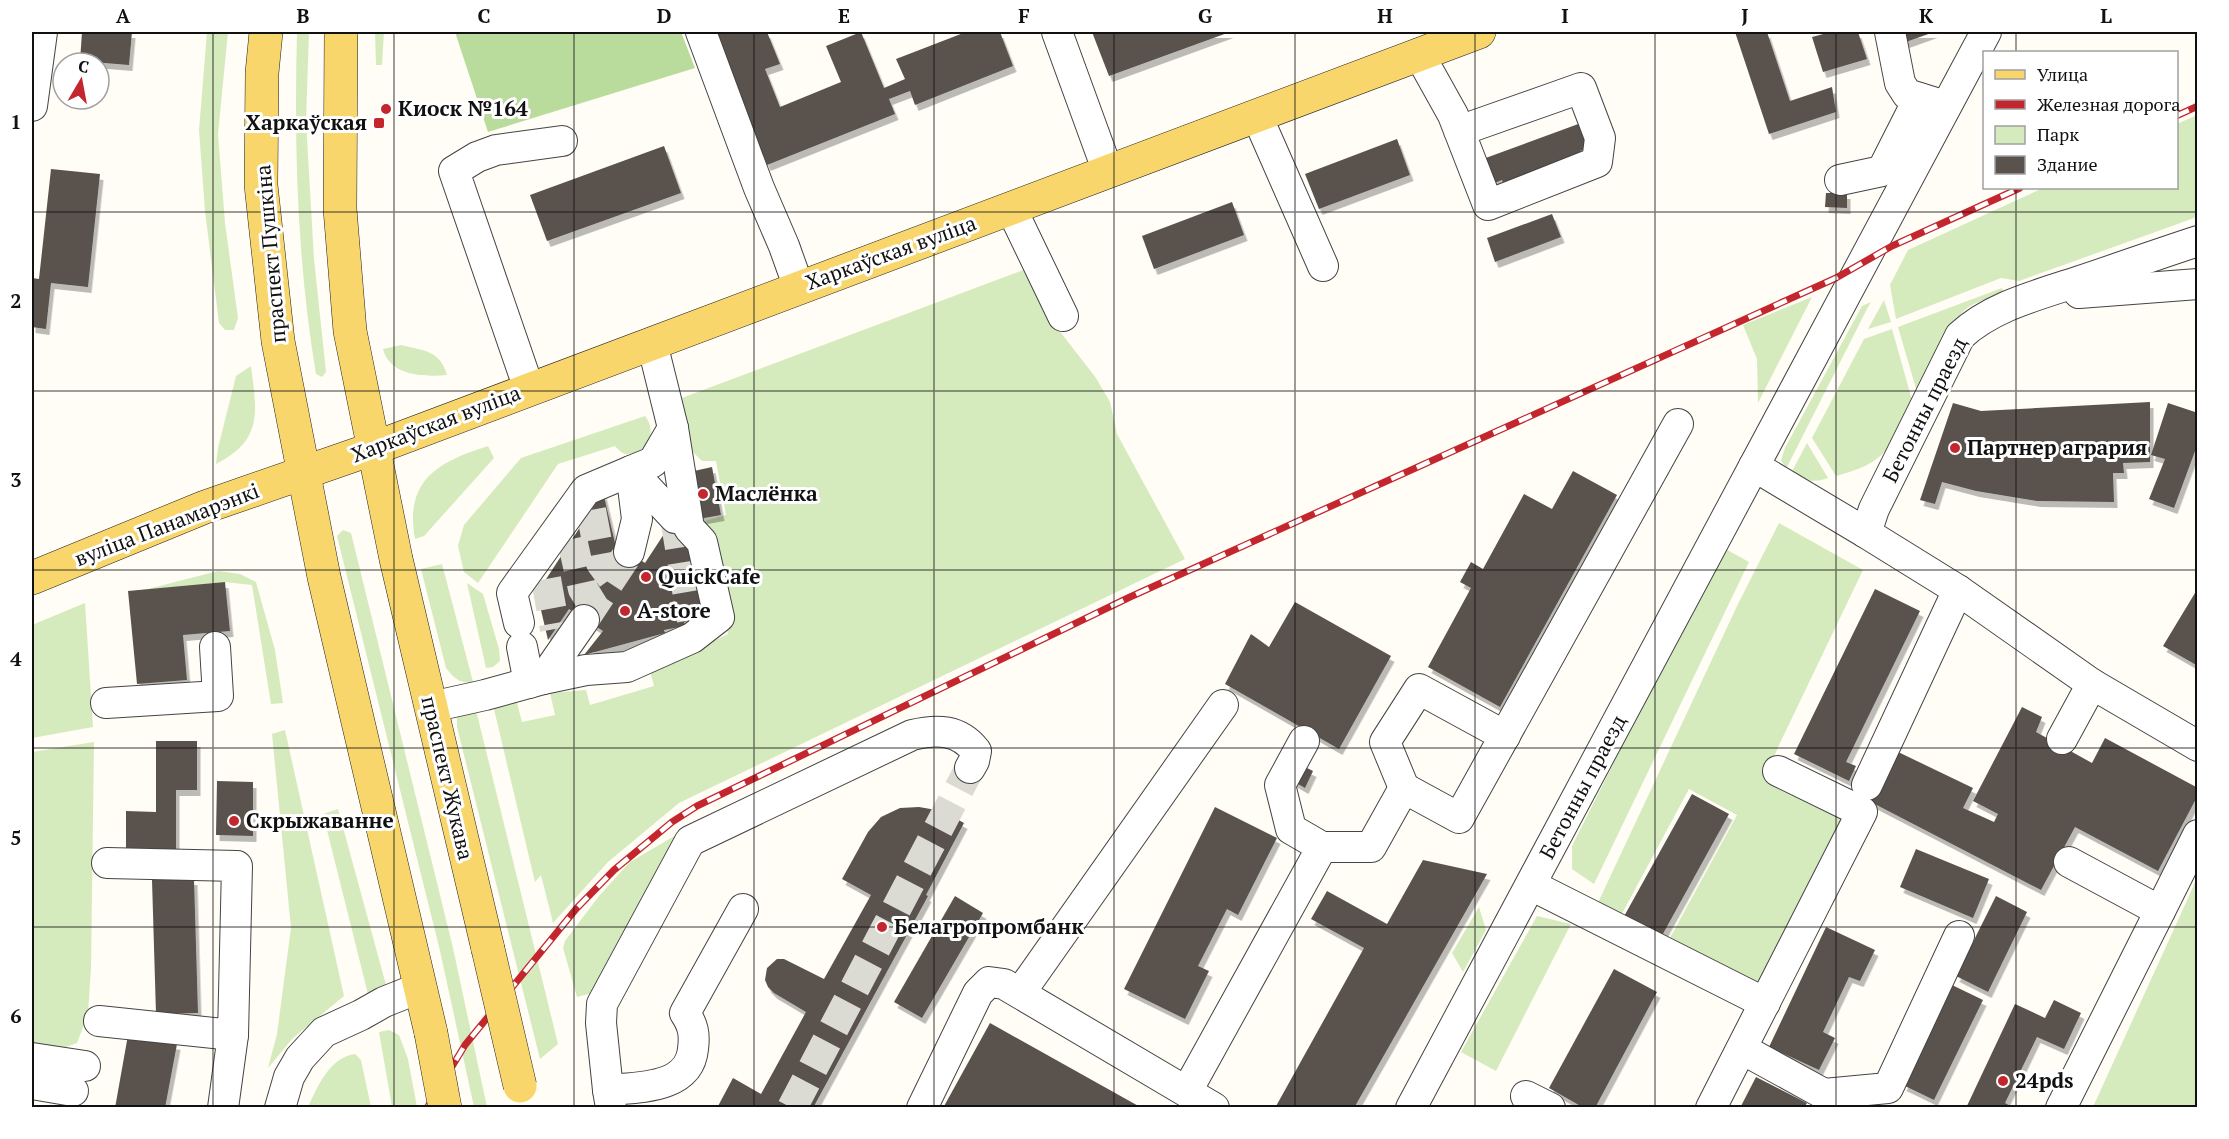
<svg xmlns="http://www.w3.org/2000/svg" width="2229" height="1139" font-family="'PT Serif',serif">
<style>
.green{fill:#d5ebbd}
.forest{fill:#b9dc9c}
.building{fill:#5a524d;filter:url(#shadow)}
.lines{fill:none;stroke-linecap:round;stroke-linejoin:round}
.minor-tunnel{stroke:#dbdad3;stroke-width:30;stroke-dasharray:30 15;stroke-linecap:butt}
.minor-casing{stroke:#444;stroke-width:32}
.major-casing{stroke:#222;stroke-width:34}
.minor{stroke:#fff;stroke-width:30}
.major{stroke:#f9d66b;stroke-width:33}
.rail-casing{stroke:#c4262e;stroke-width:7}
.rail{stroke:#fff;stroke-width:4.5;stroke-dasharray:14;stroke-linecap:butt}
.major-bridge-casing{stroke:#222;stroke-width:34;stroke-linecap:butt}
.major-bridge{stroke:#f9d66b;stroke-width:33}
.grid{fill:none;stroke:#111;stroke-width:1.5;stroke-opacity:0.55}
.poi-dot{fill:#c4262e;stroke:#fff;stroke-width:2}
.labels{text-anchor:middle;stroke-width:6;stroke-linejoin:round;paint-order:stroke}
.poi-label{font-size:21px;font-weight:bold;fill:#111;stroke:#fff;text-anchor:start}
.street-label{font-size:21px;fill:#111;stroke:#fff}
.neatline{fill:none;stroke:#111;stroke-width:2}
.grid-label{font-size:20px;text-anchor:middle;font-weight:bold;fill:#111}
</style>
<defs>
<filter id="shadow"><feDropShadow dx="3.5" dy="6" stdDeviation="0" flood-color="#0004"/></filter>
</defs>
<rect width="100%" height="100%" fill="#fffdf5"/>
<!-- green -->
<g class="green">
<path d="M 207,32 L 228,32 L 218,134 L 225,223 L 238,318 L 234,330 L 225,330 L 219,323 L 205,211 L 199,130 Z"/>
<path d="M 297,32 L 309,32 L 306,121 L 314,259 L 326,372 L 322,377 L 316,374 C 297,261 294,146 297,32 Z"/>
<path d="M 375,32 L 384,32 L 382,65 L 376,65 Z"/>
<path d="M 2197,115 L 2197,217 L 2019,281 L 2001,278 L 1896,319 L 1890,285 L 1908,250 L 2043,188 L 2176,188 L 2177,124 Z"/>
<path d="M 1029,268 L 1048,316 L 1096,378 L 1110,402 L 1117,434 L 1185,559 L 679,803 L 608,862 L 553,923 L 541,875 L 535,882 L 493,705 L 516,699 L 522,722 L 555,715 L 550,693 L 586,690 L 590,705 L 654,686 L 650,671 L 728,634 L 705,521 L 726,515 L 716,461 L 702,461 L 691,450 L 679,399 Z"/>
<path d="M 2002,288 L 2004,294 C 1993,297 1982,300 1972,305 C 1947,319 1928,367 1917,392 L 1898,327 Z"/>
<path d="M 1812,297 L 1758,403 L 1757,359 L 1743,325 Z"/>
<path d="M 1884,300 L 1891,322 L 1868,329 Z"/>
<path d="M 1871,302 L 1867,309 L 1786,469 L 1781,460 L 1785,448 L 1862,306 Z"/>
<path d="M 1892,329 L 1912,400 C 1890,446 1890,462 1836,476 L 1812,438 L 1864,339 Z"/>
<path d="M 401,345 C 424,351 440,350 447,375 C 423,377 390,376 383,349 Z"/>
<path d="M 251,366 C 257,413 263,440 216,464 L 218,448 L 236,376 Z"/>
<path d="M 645,416 C 654,427 651,438 644,451 C 631,455 625,458 615,446 L 558,464 L 478,583 L 464,572 L 458,546 L 464,525 L 521,458 Z"/>
<path d="M 1807,443 L 1828,478 C 1814,483 1803,481 1790,475 Z"/>
<path d="M 488,446 L 494,458 L 424,536 L 415,539 C 404,480 438,462 488,446 Z"/>
<path d="M 1779,523 L 1863,570 L 1779,745 L 1766,776 L 1849,820 L 1763,994 L 1665,947 L 1737,815 L 1689,789 L 1618,921 L 1595,909 L 1738,604 Z"/>
<path d="M 343,530 L 351,533 L 453,948 L 487,1107 L 474,1107 L 440,951 L 337,536 Z"/>
<path d="M 1722,547 L 1749,562 L 1594,884 L 1572,869 L 1572,846 Z"/>
<path d="M 442,564 L 473,682 C 460,684 454,678 446,668 L 421,569 Z"/>
<path d="M 218,571 L 240,574 L 256,582 L 275,650 L 283,703 L 271,704 L 252,585 L 225,582 L 144,590 Z"/>
<path d="M 467,583 L 483,594 L 499,649 L 500,661 L 493,667 L 486,668 Z"/>
<path d="M 85,603 L 93,727 L 32,738 L 32,625 Z"/>
<path d="M 475,706 L 558,1044 L 540,1059 L 457,727 L 457,715 Z"/>
<path d="M 285,730 L 344,996 L 293,1038 L 268,1068 L 277,1034 L 291,928 L 272,734 Z"/>
<path d="M 94,742 L 91,968 L 88,1014 L 77,1043 L 63,1048 L 32,1046 L 32,752 Z"/>
<path d="M 338,809 L 386,985 L 370,1002 L 323,814 Z"/>
<path d="M 683,831 L 597,992 L 577,997 L 563,948 L 565,941 L 599,896 L 630,862 Z"/>
<path d="M 2197,878 L 2197,1107 L 2093,1107 L 2184,907 Z"/>
<path d="M 1479,907 L 1486,930 L 1463,972 L 1452,953 Z"/>
<path d="M 1537,916 L 1571,924 L 1496,1071 L 1461,1052 Z"/>
<path d="M 389,1030 L 399,1035 L 408,1059 L 417,1107 L 392,1107 L 379,1032 Z"/>
<path d="M 355,1054 L 361,1060 L 371,1107 L 308,1107 C 318,1086 329,1058 355,1054 Z"/>
</g>
<!-- forest -->
<path class="forest" d="M 455,32 L 681,32 L 695,68 L 488,132 Z"/>
<!-- building -->
<g class="building">
<path d="M 82,32 L 132,32 L 129,65 L 80,61 Z"/>
<path d="M 713,32 L 767,32 L 780,64 L 765,69 L 780,107 L 841,82 L 826,46 L 861,32 L 884,88 L 905,79 L 896,59 L 966,32 L 1000,32 L 1013,66 L 915,105 L 910,91 L 889,99 L 895,114 L 767,165 Z"/>
<path d="M 1092,32 L 1230,32 L 1109,76 Z"/>
<path d="M 1735,32 L 1767,32 L 1790,101 L 1832,87 L 1836,112 L 1769,134 Z"/>
<path d="M 1831,32 L 1858,32 L 1867,59 L 1823,72 L 1812,37 Z"/>
<path d="M 1898,32 L 1934,32 L 1903,43 Z"/>
<path d="M 1581,123 L 1590,147 L 1580,151 L 1584,162 L 1506,190 L 1502,180 L 1492,184 L 1483,159 Z"/>
<path d="M 1397,139 L 1410,175 L 1319,209 L 1305,174 Z"/>
<path d="M 664,146 L 681,193 L 547,241 L 530,195 Z"/>
<path d="M 51,169 L 100,174 L 88,287 L 51,283 L 46,329 L 32,327 L 32,278 L 39,279 Z"/>
<path d="M 1826,193 L 1847,193 L 1847,208 L 1825,207 Z"/>
<path d="M 1232,202 L 1244,235 L 1154,269 L 1142,236 Z"/>
<path d="M 1552,214 L 1561,237 L 1495,262 L 1487,238 Z"/>
<path d="M 2150,402 L 2150,462 L 2123,463 L 2124,473 L 2113,473 L 2114,502 L 2037,501 L 1976,491 L 1942,482 L 1935,504 L 1920,500 L 1953,403 L 1981,411 Z"/>
<path d="M 2168,403 L 2198,413 L 2198,443 L 2174,508 L 2149,499 L 2165,459 L 2151,455 Z"/>
<path d="M 712,467 L 721,515 L 693,520 L 685,473 Z"/>
<path d="M 1573,471 L 1617,495 L 1500,707 L 1428,667 L 1471,588 L 1460,582 L 1471,562 L 1483,569 L 1524,494 L 1552,509 Z"/>
<path d="M 603,492 L 615,543 L 645,563 L 681,508 L 705,617 L 684,622 L 685,626 L 664,630 L 665,633 L 584,655 L 603,631 L 569,609 L 548,640 L 537,593 Z"/>
<path d="M 225,582 L 230,631 L 183,635 L 187,680 L 137,684 L 128,591 Z"/>
<path d="M 2198,588 L 2198,666 L 2163,646 Z"/>
<path d="M 1875,589 L 1920,611 L 1846,762 L 1856,766 L 1849,781 L 1794,754 Z"/>
<path d="M 1295,602 L 1391,656 L 1339,749 L 1225,684 L 1251,634 L 1269,647 Z"/>
<path d="M 2022,707 L 2042,717 L 2036,732 L 2092,763 L 2105,738 L 2198,788 L 2198,795 L 2158,871 L 2075,827 L 2041,890 L 1867,800 L 1894,750 L 1973,788 L 1963,808 L 1994,822 L 1998,814 L 1973,801 Z"/>
<path d="M 156,741 L 197,741 L 197,790 L 176,790 L 176,852 L 126,852 L 126,811 L 156,812 Z"/>
<path d="M 1299,764 L 1313,771 L 1305,788 L 1291,780 Z"/>
<path d="M 217,781 L 253,782 L 253,836 L 216,835 Z"/>
<path d="M 1692,794 L 1729,814 L 1659,941 L 1622,920 Z"/>
<path d="M 919,807 L 942,811 L 964,823 L 926,895 L 928,896 L 813,1108 L 717,1108 L 733,1078 L 761,1094 L 806,1012 L 774,993 L 768,987 L 765,980 L 767,968 L 777,959 L 784,959 L 824,979 L 871,895 L 842,879 L 868,832 L 881,817 L 900,808 Z"/>
<path d="M 1215,807 L 1277,838 L 1238,915 L 1227,909 L 1198,966 L 1209,971 L 1185,1019 L 1124,989 Z"/>
<path d="M 1916,849 L 1989,879 L 1973,918 L 1900,887 Z"/>
<path d="M 1423,860 L 1487,874 L 1354,1108 L 1275,1108 L 1364,948 L 1311,919 L 1327,891 L 1387,924 Z"/>
<path d="M 194,879 L 198,1013 L 156,1014 L 152,880 Z"/>
<path d="M 955,896 L 983,913 L 922,1018 L 894,1002 Z"/>
<path d="M 1996,896 L 2027,912 L 1988,992 L 1956,976 Z"/>
<path d="M 1826,927 L 1875,950 L 1860,981 L 1849,977 L 1823,1032 L 1835,1038 L 1819,1070 L 1769,1047 Z"/>
<path d="M 1614,969 L 1657,992 L 1595,1108 L 1584,1108 L 1549,1088 Z"/>
<path d="M 1952,985 L 1983,1000 L 1934,1100 L 1903,1085 Z"/>
<path d="M 2054,1000 L 2081,1013 L 2064,1049 L 2037,1037 L 2005,1103 L 2014,1108 L 1966,1108 L 2015,1004 L 2045,1018 Z"/>
<path d="M 990,1023 L 1142,1108 L 943,1108 Z"/>
<path d="M 128,1035 L 177,1044 L 165,1108 L 115,1108 Z"/>
<path d="M 1756,1077 L 1807,1103 L 1804,1108 L 1740,1108 Z"/>
</g>
<g class="lines">
<!-- minor-tunnel -->
<g class="minor-tunnel">
<path d="M 591,510 L 601,563 L 612,578"/>
<path d="M 675,518 L 692,620"/>
<path d="M 572,539 L 583,589 L 594,607"/>
<path d="M 546,579 L 555,629"/>
<path d="M 584,620 L 629,552"/>
<path d="M 792,1108 L 970,768"/>
</g>
<!-- minor casing -->
<g class="minor-casing">
<g id="minor">
<path d="M 701,32 L 759,188 L 784,246 L 799,288"/>
<path d="M 1057,32 L 1108,172"/>
<path d="M 1890,32 L 1900,83 L 1907,94 L 1936,103"/>
<path d="M 1419,54 L 1453,115 L 1488,205 L 1597,162 L 1600,138 L 1581,88 L 1459,131"/>
<path d="M 32,106 L 42,32"/>
<path d="M 1257,116 L 1323,266"/>
<path d="M 1840,180 L 1882,171 L 1919,98"/>
<path d="M 1011,208 L 1063,316"/>
<path d="M 2079,293 L 2198,284"/>
<path d="M 529,389 L 454,171 L 477,157 L 496,150 L 562,141"/>
<path d="M 1754,466 L 1866,533 L 1874,509 L 1960,336 C 1992,306 2038,295 2080,281 C 2119,268 2158,254 2198,241"/>
<path d="M 1866,533 L 1958,590 L 2092,684 L 2198,746"/>
<path d="M 629,552 L 637,519 L 631,471 L 653,462 L 673,428"/>
<path d="M 519,623 L 512,593 L 586,490 L 631,471 L 675,518"/>
<path d="M 522,647 L 529,683"/>
<path d="M 543,679 L 586,670 L 627,667 L 692,638 L 719,617 L 702,542 L 689,528 L 673,428 L 652,343"/>
<path d="M 106,703 L 218,696 L 215,647"/>
<path d="M 431,707 L 485,695 L 543,679 L 584,620"/>
<path d="M 2062,739 L 2092,684"/>
<path d="M 1867,785 L 1958,590"/>
<path d="M 1404,788 L 1385,742 L 1419,689 L 1505,736"/>
<path d="M 1322,847 L 1371,847 L 1404,788 L 1459,818 L 1678,424"/>
<path d="M 2069,862 L 2160,911 L 2198,835"/>
<path d="M 1531,885 L 1765,1003"/>
<path d="M 1020,993 L 1223,705"/>
<path d="M 99,1021 L 233,1035 L 237,866 L 107,863"/>
<path d="M 1742,1049 L 1824,1094 L 1888,1088 L 1959,936"/>
<path d="M 32,1058 L 85,1066"/>
<path d="M 32,1084 L 73,1091"/>
<path d="M 608,1090 L 601,1023 L 602,1004 L 690,841 L 912,735 C 937,729 959,729 976,751 L 974,761 L 970,768"/>
<path d="M 1187,1091 L 1322,847 L 1291,829 L 1280,785 L 1304,741"/>
<path d="M 1526,1096 L 1550,1108"/>
<path d="M 223,1108 L 233,1035"/>
<path d="M 280,1108 L 289,1077 L 300,1058 L 324,1032 L 361,1015 L 384,1002 L 419,988"/>
<path d="M 611,1108 L 608,1090 C 639,1087 689,1089 693,1049 C 695,1034 693,1025 685,1013 L 743,909"/>
<path d="M 922,1108 L 978,993 L 989,982 L 1004,984 L 1214,1108"/>
<path d="M 1411,1108 L 1986,32"/>
<path d="M 1711,1108 L 1862,812 L 1778,771"/>
<path d="M 2061,1108 L 2160,911"/>
</g>
</g>
<!-- major casing -->
<g class="major-casing">
<g id="major">
<path d="M 266,32 L 262,73 L 261,185 L 278,341 L 324,577 L 431,1033"/>
<path d="M 341,32 L 340,209 L 350,331 L 396,559 L 488,949"/>
<path d="M 32,578 L 205,507 L 372,449 L 1479,32"/>
</g>
</g>
<!-- minor -->
<use href="#minor" class="minor"/>
<!-- major -->
<use href="#major" class="major"/>
<!-- rail casing -->
<g class="rail-casing">
<g id="rail">
<path d="M 2176,116 L 2198,106"/>
<path d="M 427,1108 L 465,1045 L 576,909 L 614,870 L 672,822 L 697,806 L 1130,597 L 1836,278 L 1892,246 L 2020,188"/>
</g>
</g>
<!-- rail -->
<use href="#rail" class="rail"/>
<!-- major-bridge casing -->
<g class="major-bridge-casing">
<g id="major-bridge">
<path d="M 488,949 L 520,1086"/>
<path d="M 431,1033 L 445,1108"/>
</g>
</g>
<!-- major-bridge -->
<use href="#major-bridge" class="major-bridge"/>
</g>
<!-- grid -->
<path class="grid" d="M 213,32 L 213,1108M 394,32 L 394,1108M 574,32 L 574,1108M 754,32 L 754,1108M 934,32 L 934,1108M 1114,32 L 1114,1108M 1295,32 L 1295,1108M 1475,32 L 1475,1108M 1655,32 L 1655,1108M 1836,32 L 1836,1108M 2016,32 L 2016,52M 2016,188 L 2016,1108M 32,212 L 2198,212M 32,391 L 2198,391M 32,570 L 2198,570M 32,748 L 2198,748M 32,927 L 2198,927"/>
<!-- markers -->
<g class="poi-dot">
<circle cx="386" cy="109" r="6"/>
<rect x="373" y="117" width="12" height="12" rx="3"/>
<circle cx="1955" cy="448" r="6"/>
<circle cx="703" cy="494" r="6"/>
<circle cx="646" cy="577" r="6"/>
<circle cx="625" cy="611" r="6"/>
<circle cx="234" cy="821" r="6"/>
<circle cx="882" cy="927" r="6"/>
<circle cx="2003" cy="1081" r="6"/>
</g>
<g class="labels">
<!-- poi labels -->
<g class="poi-label">
<text x="398" y="116">Киоск №164</text>
<text x="367" y="130" text-anchor="end">Харкаўская</text>
<text x="1967" y="455">Партнер агрария</text>
<text x="715" y="501">Маслёнка</text>
<text x="658" y="584">QuickCafe</text>
<text x="637" y="618">А-store</text>
<text x="246" y="828">Скрыжаванне</text>
<text x="894" y="934">Белагропромбанк</text>
<text x="2015" y="1088">24pds</text>
</g>
<!-- street labels -->
<g class="street-label">
<text transform="translate(891 253) rotate(-20)" y="7">Харкаўская вуліца</text>
<text transform="translate(271 254) rotate(-95)" y="7">праспект Пушкіна</text>
<text transform="translate(1925 410) rotate(-63)" y="7">Бетонны праезд</text>
<text transform="translate(436 424) rotate(-21)" y="7">Харкаўская вуліца</text>
<text transform="translate(167 525) rotate(-21)" y="7">вуліца Панамарэнкі</text>
<text transform="translate(447 778) rotate(77)" y="7">праспект Жукава</text>
<text transform="translate(1583 787) rotate(-62)" y="7">Бетонны праезд</text>
</g>
</g>
<!-- border -->
<rect width="2229" height="1139" fill="none" stroke="#ffffff" stroke-width="66"/>
<!-- legend -->
<rect x="1983" y="51" width="195" height="138" fill="#ffffff" stroke="#a0a0a0" stroke-width="1.5"/>
<rect x="1995" y="70" width="30" height="9" fill="#f9d66b" stroke="#a0a0a0" stroke-width="1.5"/>
<text x="2037" y="81" font-size="18" fill="#111111">Улица</text>
<rect x="1995" y="100" width="30" height="9" fill="#c4262e" stroke="#a0a0a0" stroke-width="1.5"/>
<text x="2037" y="111" font-size="18" fill="#111111">Железная дорога</text>
<rect x="1995" y="126" width="30" height="18" fill="#d5ebbd" stroke="#a0a0a0" stroke-width="1.5"/>
<text x="2037" y="141" font-size="18" fill="#111111">Парк</text>
<rect x="1995" y="156" width="30" height="18" fill="#5a524d" stroke="#a0a0a0" stroke-width="1.5"/>
<text x="2037" y="171" font-size="18" fill="#111111">Здание</text>
<!-- north arrow -->
<g transform="translate(81 81) rotate(10)"><circle r="28" fill="#ffffff" stroke="#a0a0a0" stroke-width="1.5"/>
<path d="M0-4.5L10 22L0 15L-10 22Z" fill="#c4262e"/>
<text y="-9" font-size="16" font-weight="bold" text-anchor="middle" fill="#111111">С</text>
</g>
<rect x="33" y="33" width="2163" height="1073" class="neatline"/>
<g class="grid-label">
<text x="123" y="23">A</text>
<text x="303" y="23">B</text>
<text x="484" y="23">C</text>
<text x="664" y="23">D</text>
<text x="844" y="23">E</text>
<text x="1024" y="23">F</text>
<text x="1205" y="23">G</text>
<text x="1385" y="23">H</text>
<text x="1565" y="23">I</text>
<text x="1745" y="23">J</text>
<text x="1926" y="23">K</text>
<text x="2106" y="23">L</text>
<text x="16" y="129">1</text>
<text x="16" y="308">2</text>
<text x="16" y="487">3</text>
<text x="16" y="666">4</text>
<text x="16" y="845">5</text>
<text x="16" y="1023">6</text>
</g>
</svg>
